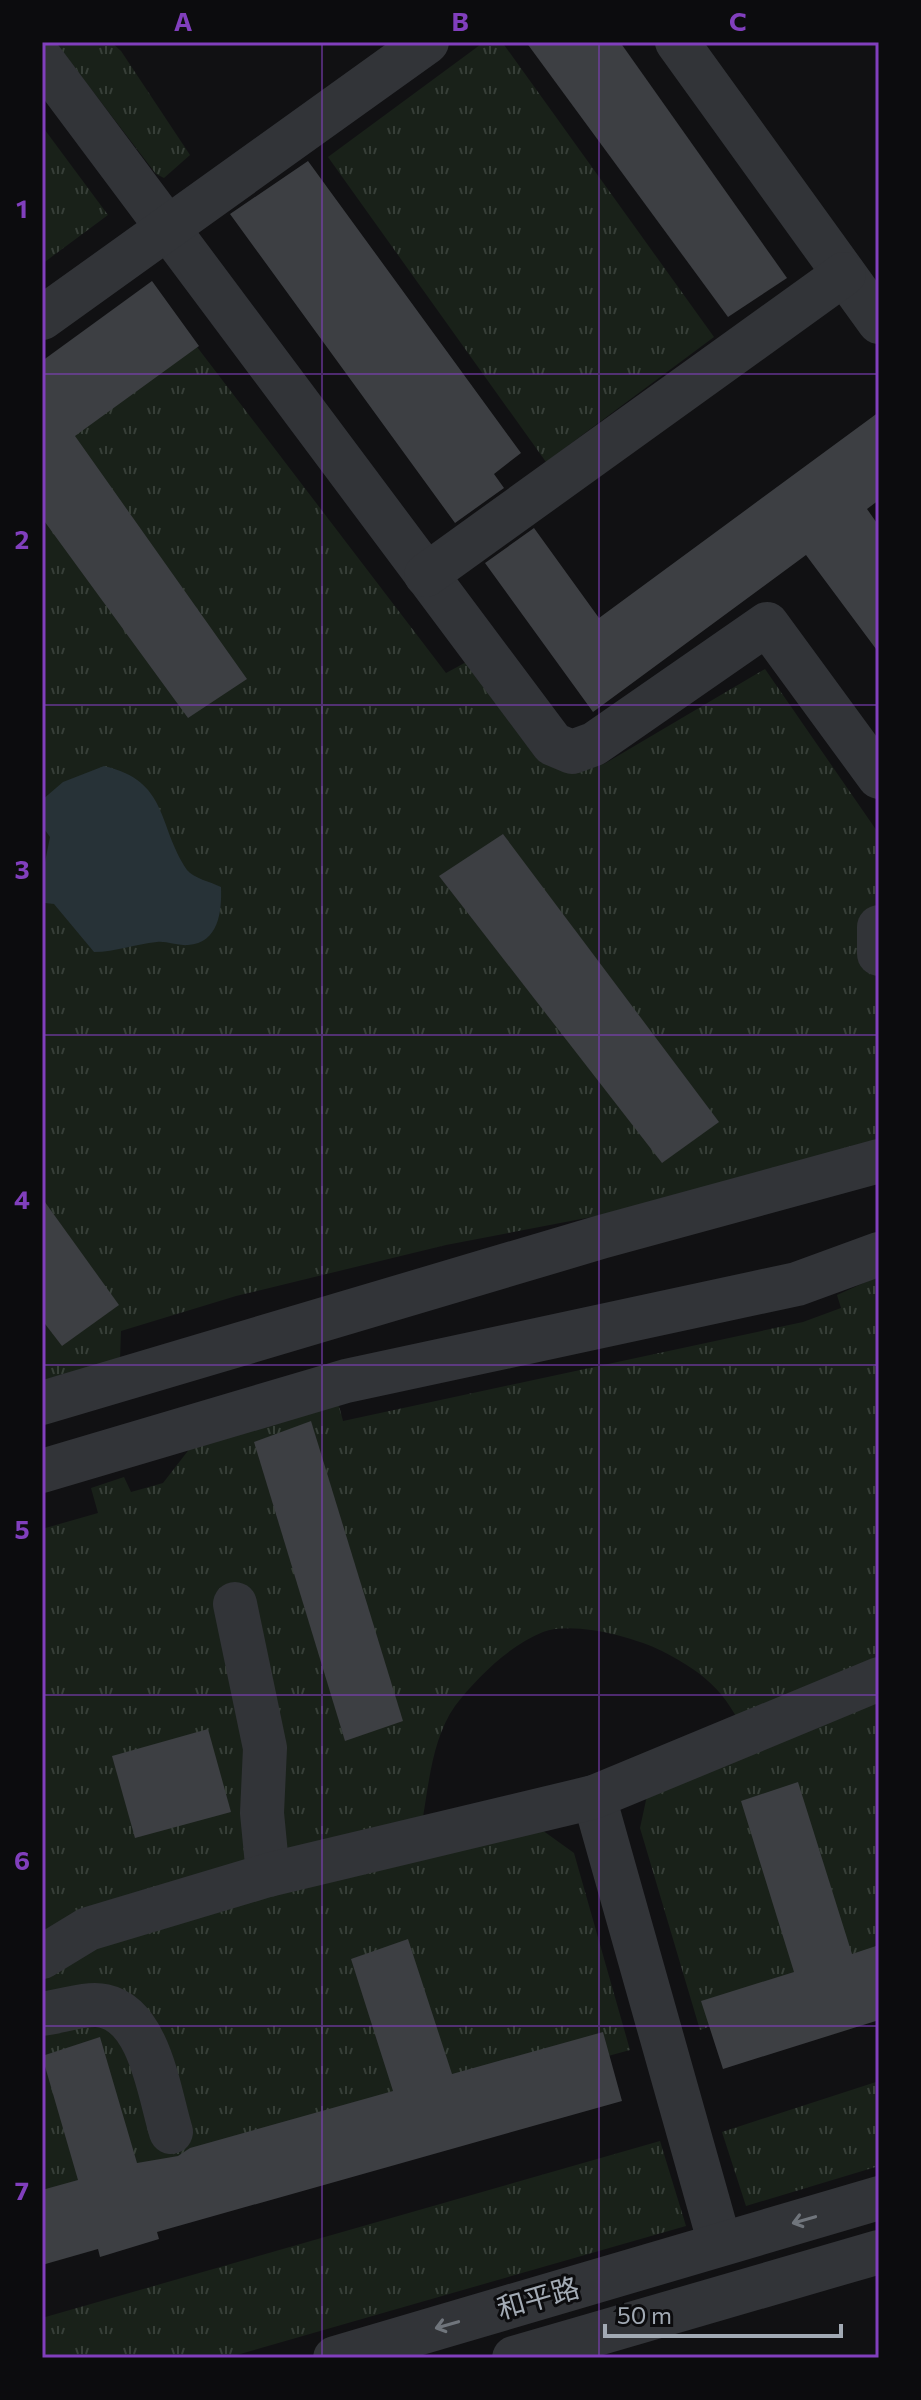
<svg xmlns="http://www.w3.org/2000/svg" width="921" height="2400" font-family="Commissioner,'Noto Sans SC',sans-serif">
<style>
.grass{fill:url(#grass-tufts)}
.water{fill:#273237}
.building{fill:#3d3f43}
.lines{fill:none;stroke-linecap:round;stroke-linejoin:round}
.minor{stroke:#323438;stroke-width:44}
.oneway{stroke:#70757c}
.grid{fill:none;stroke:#813fbd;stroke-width:2;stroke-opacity:0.55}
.labels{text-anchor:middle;stroke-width:6;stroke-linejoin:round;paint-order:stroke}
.street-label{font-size:28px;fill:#a2aab4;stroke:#0c0c0e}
.neatline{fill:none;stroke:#813fbd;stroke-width:3}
.grid-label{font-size:26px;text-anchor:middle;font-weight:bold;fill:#813fbd}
</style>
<defs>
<pattern id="grass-tufts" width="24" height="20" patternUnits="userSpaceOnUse" patternTransform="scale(2)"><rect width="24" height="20" fill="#192119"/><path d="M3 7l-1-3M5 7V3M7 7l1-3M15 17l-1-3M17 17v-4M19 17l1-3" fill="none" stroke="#373f38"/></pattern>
</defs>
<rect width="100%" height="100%" fill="#111113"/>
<!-- grass -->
<g class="grass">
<path d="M 55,42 L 111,42 L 121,51 L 190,155 L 164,178 L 156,174 Z"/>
<path d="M 484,42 L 502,42 L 714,337 L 546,462 L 328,157 Z"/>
<path d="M 42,126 L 108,215 L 42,264 Z"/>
<path d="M 194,343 L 446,673 L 470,660 L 569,772 L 604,764 L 765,669 L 879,834 L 879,1140 L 649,1206 L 446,1245 L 236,1296 L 121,1331 L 120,1360 L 42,1380 L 42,451 Z"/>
<path d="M 879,1276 L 879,1966 L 700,2030 L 640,1828 L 648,1791 L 750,1746 C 730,1696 709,1675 662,1651 C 633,1637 574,1621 543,1632 C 510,1645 476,1678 455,1706 C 433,1737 429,1781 423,1817 L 535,1825 L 574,1853 L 630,2050 L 42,2212 L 42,1529 L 98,1513 L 91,1488 L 124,1477 L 131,1492 L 163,1483 L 201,1434 L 337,1398 L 343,1421 L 803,1322 L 841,1308 L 837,1295 Z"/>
<path d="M 879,2081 L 879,2166 L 746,2206 L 722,2132 Z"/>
<path d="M 660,2141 L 686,2226 L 226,2358 L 42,2358 L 42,2318 Z"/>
</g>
<!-- water -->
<path class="water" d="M 104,766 C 169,781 157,825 187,870 C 193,878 211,882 221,887 C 222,911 219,943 188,945 C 178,946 167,941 157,942 C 135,944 116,952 94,952 L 54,904 L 45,903 L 42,877 L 50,837 L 42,826 L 42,800 L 63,782 Z"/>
<!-- building -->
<g class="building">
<path d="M 526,42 L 620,42 L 787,278 L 728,317 Z"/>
<path d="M 308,161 L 521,453 L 494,474 L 504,488 L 455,523 L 230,214 Z"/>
<path d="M 152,281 L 199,346 L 75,436 L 247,679 L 188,718 L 42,518 L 42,361 Z"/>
<path d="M 879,412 L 879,500 L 867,509 L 879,526 L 879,653 L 806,555 L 593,712 L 485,563 L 534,528 L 599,618 Z"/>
<path d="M 503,834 L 719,1122 L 662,1163 L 439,876 Z"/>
<path d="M 42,1198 L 119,1305 L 62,1346 L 42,1320 Z"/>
<path d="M 311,1421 L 403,1721 L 345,1741 L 254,1442 Z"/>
<path d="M 208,1729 L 231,1812 L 135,1838 L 112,1756 Z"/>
<path d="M 798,1782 L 852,1954 L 879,1945 L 879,2020 L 723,2069 L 701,2001 L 794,1972 L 741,1801 Z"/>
<path d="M 408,1939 L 452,2074 L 603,2032 L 622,2101 L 157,2232 L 159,2239 L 100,2257 L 98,2249 L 42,2265 L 42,2190 L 78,2180 L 42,2056 L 100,2037 L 137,2163 L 178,2156 L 190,2148 L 393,2091 L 351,1959 Z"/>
</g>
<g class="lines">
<!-- minor -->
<g class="minor">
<path d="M 677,42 L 879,322"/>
<path d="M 42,60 L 553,744 L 572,752 L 594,744 L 767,624 L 879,777"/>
<path d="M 42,318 L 427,42"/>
<path d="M 426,575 L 844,274"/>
<path d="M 879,927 L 879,954"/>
<path d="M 42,1403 L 601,1237 L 879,1161"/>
<path d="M 42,1471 L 346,1381 L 797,1284 L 879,1254"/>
<path d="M 235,1604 L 265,1748 L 262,1813 L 268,1875"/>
<path d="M 594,1797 L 720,2244"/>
<path d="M 42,1957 L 88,1929 L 268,1875 L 594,1797 L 879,1679"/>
<path d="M 42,2014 C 60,2012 87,2002 104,2006 C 150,2016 159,2093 171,2132"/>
<path d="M 335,2358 L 879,2198"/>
<path d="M 514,2358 L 879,2252"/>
</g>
</g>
<!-- one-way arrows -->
<defs><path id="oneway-shaft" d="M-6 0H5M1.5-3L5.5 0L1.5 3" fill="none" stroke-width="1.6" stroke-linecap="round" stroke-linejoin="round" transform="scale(2)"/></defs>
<g class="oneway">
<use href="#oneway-shaft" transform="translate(804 2220) rotate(164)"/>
<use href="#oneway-shaft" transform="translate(447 2325) rotate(164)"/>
</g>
<!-- grid -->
<path class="grid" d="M 322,42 L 322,2358M 599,42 L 599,2358M 42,374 L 879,374M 42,705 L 879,705M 42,1035 L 879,1035M 42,1365 L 879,1365M 42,1695 L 879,1695M 42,2026 L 879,2026"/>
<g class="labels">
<!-- street labels -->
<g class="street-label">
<text transform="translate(538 2298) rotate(-16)" y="10">和平路</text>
</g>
</g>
<!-- border -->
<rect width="921" height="2400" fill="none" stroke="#0c0c0e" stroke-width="88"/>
<!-- scale -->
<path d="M605 2324v12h236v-12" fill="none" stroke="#a2aab4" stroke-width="4"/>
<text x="617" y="2324" font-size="24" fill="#a2aab4" stroke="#0c0c0e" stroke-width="6" paint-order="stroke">50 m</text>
<rect x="44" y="44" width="833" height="2312" class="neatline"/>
<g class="grid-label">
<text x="183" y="31">A</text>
<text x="460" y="31">B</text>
<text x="738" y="31">C</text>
<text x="22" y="218">1</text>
<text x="22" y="549">2</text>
<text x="22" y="879">3</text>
<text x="22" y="1209">4</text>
<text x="22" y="1539">5</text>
<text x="22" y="1870">6</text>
<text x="22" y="2200">7</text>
</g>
</svg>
